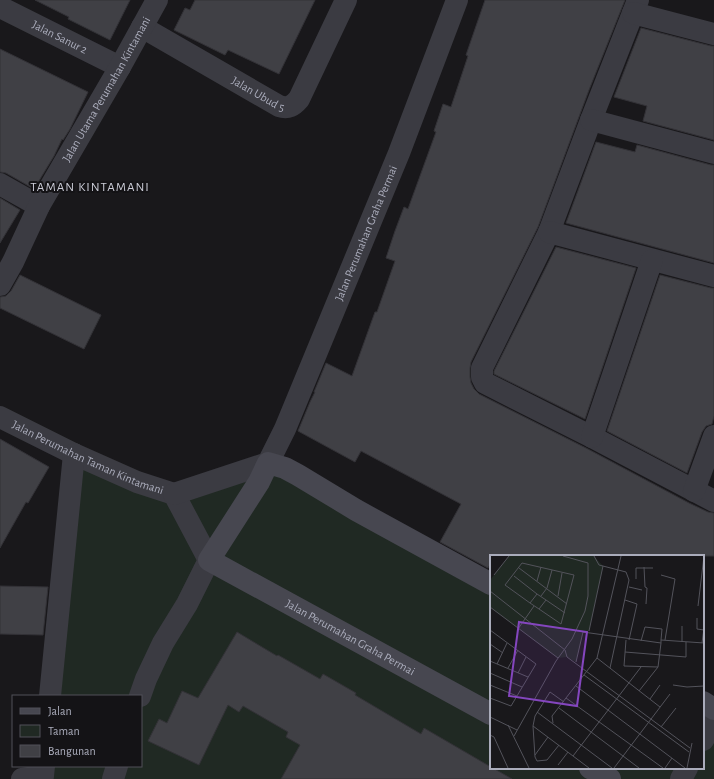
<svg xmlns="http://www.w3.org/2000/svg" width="714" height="779" font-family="'Alegreya Sans',sans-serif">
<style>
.green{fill:#202923}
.building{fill:#404045;stroke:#333237}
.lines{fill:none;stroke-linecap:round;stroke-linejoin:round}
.street{stroke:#3b3b42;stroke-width:22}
.secondary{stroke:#474750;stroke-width:22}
.labels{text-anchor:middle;stroke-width:4;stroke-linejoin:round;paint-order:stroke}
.street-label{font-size:12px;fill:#aaacbb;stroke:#141316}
.neighbourhood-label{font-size:13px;letter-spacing:1px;fill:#cbccd7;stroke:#141316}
.inset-road{fill:none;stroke:#53535b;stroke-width:1}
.view{fill:#8446be;fill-opacity:0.15;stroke:#8446be;stroke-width:2}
.inset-edge{fill:none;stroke:#aaacbb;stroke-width:2}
</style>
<rect width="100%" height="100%" fill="#19181b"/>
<!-- green -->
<path class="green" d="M 74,454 L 174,494 L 268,463 L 491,584 L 491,768 L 703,768 L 703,702 L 714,709 L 714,779 L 22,779 L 44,766 L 141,766 L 141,696 L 50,696 Z"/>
<!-- building -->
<g class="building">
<path d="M 35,0 L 130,0 L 110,40 L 68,19 L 69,17 Z"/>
<path d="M 195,0 L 315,0 L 279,74 L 228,50 L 225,55 L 174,30 L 185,8 L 190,10 Z"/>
<path d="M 485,0 L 625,0 L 589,90 L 538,227 L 471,362 L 470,368 L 470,377 L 471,383 L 474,389 L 479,394 L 586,448 L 689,503 L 708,512 L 714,513 L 714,556 L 491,556 L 491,563 L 488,568 L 440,542 L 461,504 L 361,451 L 355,462 L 298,431 L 310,402 L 315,392 L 314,392 L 326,363 L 352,376 L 375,312 L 377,312 L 395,261 L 386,258 L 395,231 L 404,207 L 408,209 L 436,132 L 434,131 L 443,104 L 451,107 L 468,56 L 466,55 Z"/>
<path d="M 641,28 L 711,46 L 714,46 L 714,140 L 643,121 L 647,106 L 614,97 Z"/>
<path d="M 0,49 L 88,92 L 70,129 L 63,140 L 62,139 L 54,156 L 34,189 L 6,173 L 0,172 Z"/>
<path d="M 596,142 L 635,152 L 637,145 L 711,165 L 714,165 L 714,263 L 566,223 Z"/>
<path d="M 0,198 L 20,210 L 0,243 Z"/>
<path d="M 556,247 L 636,268 L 585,419 L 494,374 L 494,371 Z"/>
<path d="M 20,275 L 101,315 L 84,349 L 0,308 L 0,297 L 6,296 L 11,291 Z"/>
<path d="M 660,275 L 711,288 L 714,288 L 714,416 L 712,424 L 706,426 L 702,432 L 687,473 L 607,431 Z"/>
<path d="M 0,439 L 49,467 L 28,503 L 26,502 L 0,548 Z"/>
<path d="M 0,586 L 48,587 L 43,635 L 0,634 Z"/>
<path d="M 237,632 L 277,656 L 278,655 L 320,679 L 323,674 L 356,693 L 355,695 L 421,734 L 424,728 L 491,767 L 491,768 L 493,768 L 512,779 L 281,779 L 300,745 L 286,737 L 288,732 L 243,706 L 239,712 L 228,705 L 199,765 L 148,741 L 159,719 L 167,723 L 182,691 L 198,698 Z"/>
</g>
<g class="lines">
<!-- street -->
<g class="street">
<path d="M 638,0 L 591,120 L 549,232 L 482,368 L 482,377 L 485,383 L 592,437 L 714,501"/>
<path id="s1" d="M 0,7 L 120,67"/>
<path d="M 633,13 L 714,34"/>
<path id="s2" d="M 142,27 L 279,106 C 288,109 293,106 299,99 L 346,0"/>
<path d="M 591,120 L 714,153"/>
<path d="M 0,184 L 39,206"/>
<path d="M 549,232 L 714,276"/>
<path id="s3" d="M 0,285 L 13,262 L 39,206 L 120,67 L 157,0"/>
<path id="s4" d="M 0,417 L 74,454 L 137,482 L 174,494 L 209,560 L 187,604 L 163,643 L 146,679 L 140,696"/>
<path d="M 592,437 L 652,260"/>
<path d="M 694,491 L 714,436"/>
<path id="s5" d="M 174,494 L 268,463 L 285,429 L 399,153 L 457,0"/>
<path d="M 50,696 L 74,454"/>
<path d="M 703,740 L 714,721"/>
<path d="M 22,779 L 43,776 L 44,766"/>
<path d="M 113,779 L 117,766"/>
<path d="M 681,779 L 687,768"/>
</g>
<!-- secondary -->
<g class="secondary">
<path id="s6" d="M 491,584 L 356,510 L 298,475 L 285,468 L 268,463 L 259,482 L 209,560 L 491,714"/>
<path d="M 703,702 L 714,709"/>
<path d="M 590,768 L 610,779"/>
</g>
</g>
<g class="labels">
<!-- street labels -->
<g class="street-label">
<text dy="4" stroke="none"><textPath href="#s1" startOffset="67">Jalan Sanur 2</textPath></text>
<text dy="4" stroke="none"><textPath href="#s3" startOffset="223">Jalan Utama Perumahan Kintamani</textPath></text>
<text dy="4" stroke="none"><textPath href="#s2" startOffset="134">Jalan Ubud 5</textPath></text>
<text dy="4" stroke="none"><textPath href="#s5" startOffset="349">Jalan Perumahan Graha Permai</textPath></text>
<text dy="4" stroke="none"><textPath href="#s4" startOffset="97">Jalan Perumahan Taman Kintamani</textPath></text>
<text dy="4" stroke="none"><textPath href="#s6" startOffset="529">Jalan Perumahan Graha Permai</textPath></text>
</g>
<!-- neighbourhood labels -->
<g class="neighbourhood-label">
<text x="90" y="191">TAMAN KINTAMANI</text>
</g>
</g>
<!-- overview -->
<g transform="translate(490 555)">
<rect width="214" height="214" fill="#19181b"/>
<path d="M 19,1 L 104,1 L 113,11 L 99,76 L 93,77 L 86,107 L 77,102 L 68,103 L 0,52 L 0,25 Z" fill="#202923"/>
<path class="inset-road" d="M 104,1 L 109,10 L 136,17 L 139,25 L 120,113M 154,12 L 155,32 L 157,33 L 156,49M 29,13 L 77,49M 4,20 L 19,1M 171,20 L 185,24 L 175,85M 24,21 L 47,39M 146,24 L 146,13 L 163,13M 47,26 L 51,12M 139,32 L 152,35M 0,36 L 75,95M 47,39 L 56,45 L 49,54 L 40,48 ZM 51,41 L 57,33 L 62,15M 68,41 L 72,18M 56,45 L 75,58M 135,45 L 147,49 L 139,85M 40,48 L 15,30 L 32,8 L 84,20 L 71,69 L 49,54M 208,51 L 214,1M 0,52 L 68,103M 207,63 L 207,74 L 214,75M 28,74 L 44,51M 0,75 L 46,109 L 21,151 L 0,143M 99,76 L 113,11M 136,85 L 134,111 L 168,112M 151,86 L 155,72 L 172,74 L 171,85M 192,87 L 192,71M 212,88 L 214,73M 0,89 L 13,98M 75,95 L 77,102 L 200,193M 135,97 L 196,102 L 196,87M 107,103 L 170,152M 0,106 L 38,122M 86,107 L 93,77 L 171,88 L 171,85 L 214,88M 7,109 L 17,88M 18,113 L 28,95M 0,118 L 32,132M 28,118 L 36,102M 94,120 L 199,197M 0,130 L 27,141M 183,130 L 197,132 L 214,131M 86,131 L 195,213M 149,136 L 168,112 L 171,88M 76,143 L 173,213M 160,144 L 170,130M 69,153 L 149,213M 47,157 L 122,213M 0,162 L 27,175M 63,168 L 62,161 L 107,103 L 131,1M 18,170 L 39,213M 43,171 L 99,213M 171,172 L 186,153M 0,180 L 4,182 L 18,213M 24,181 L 66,106 L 82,84 L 95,56 L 98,41 L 98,8 L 73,1M 69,190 L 57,205 L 47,206 L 45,202 L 43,171 L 45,161 L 60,137 L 74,147M 45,200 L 58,182M 83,201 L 151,112M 68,210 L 78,197M 124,213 L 180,139M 175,213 L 182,203M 197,213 L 202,188"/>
<path class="view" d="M 29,67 L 97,77 L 87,151 L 19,141 Z"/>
<rect width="214" height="214" class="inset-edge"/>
</g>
<!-- legend -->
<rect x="12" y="695" width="130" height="72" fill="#141316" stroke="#505058"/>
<rect x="20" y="708" width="20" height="6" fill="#474750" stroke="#505058"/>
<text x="48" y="715" font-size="12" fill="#aaacbb">Jalan</text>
<rect x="20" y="725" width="20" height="12" fill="#202923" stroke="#505058"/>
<text x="48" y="735" font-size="12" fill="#aaacbb">Taman</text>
<rect x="20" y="745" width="20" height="12" fill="#404045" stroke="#505058"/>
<text x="48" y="755" font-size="12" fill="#aaacbb">Bangunan</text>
</svg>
